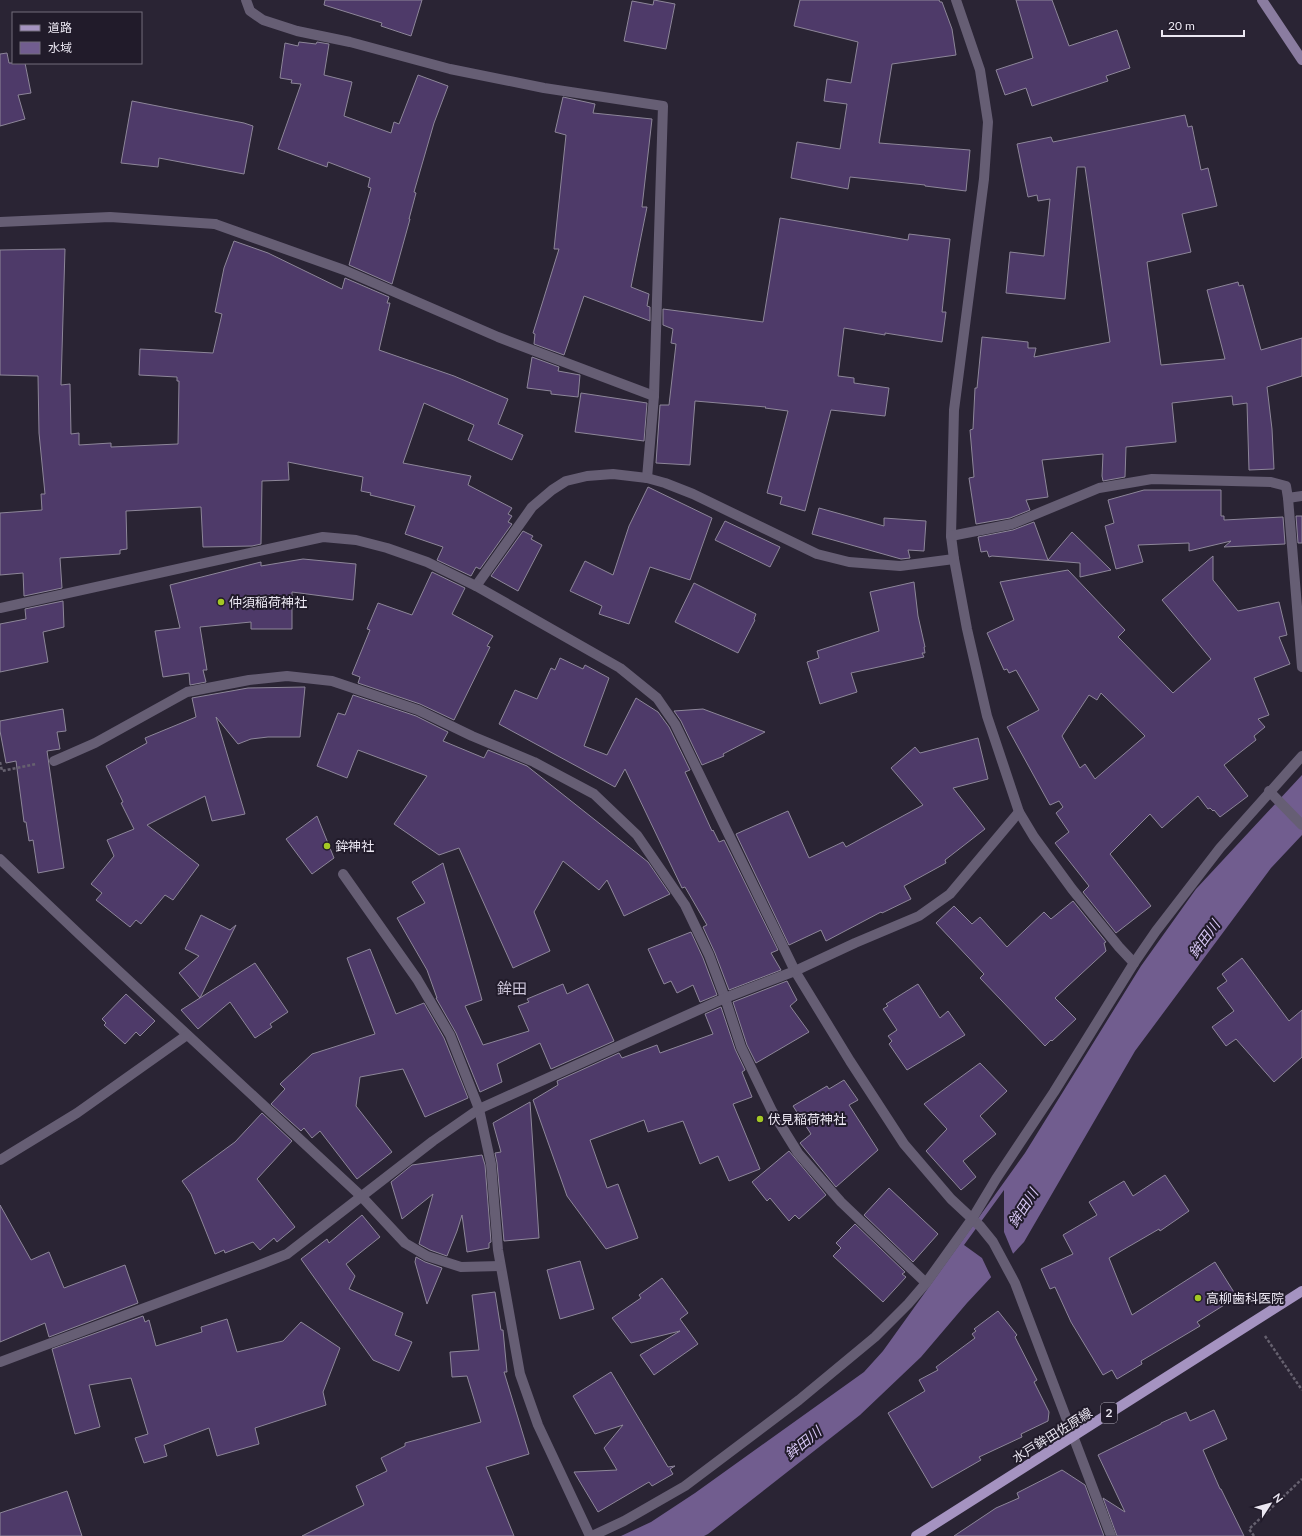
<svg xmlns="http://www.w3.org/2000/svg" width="1302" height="1536" font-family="Lato,'Noto Sans JP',sans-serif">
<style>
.water{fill:#715d8f}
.pier{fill:#2a2434}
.building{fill:#4e3a69;stroke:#8d8699;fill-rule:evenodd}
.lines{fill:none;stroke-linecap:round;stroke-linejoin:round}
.path{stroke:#66616f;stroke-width:2.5;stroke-dasharray:3 2;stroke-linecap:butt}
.lane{stroke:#665e74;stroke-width:10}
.street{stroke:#665e74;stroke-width:10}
.secondary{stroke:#8a7ca0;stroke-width:10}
.primary{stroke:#a593c1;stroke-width:10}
.poi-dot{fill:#a4c824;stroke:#211b2a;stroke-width:1.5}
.labels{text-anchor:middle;stroke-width:4;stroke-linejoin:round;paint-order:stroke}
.shield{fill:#211b2a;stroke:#aeaab6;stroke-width:1}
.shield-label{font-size:12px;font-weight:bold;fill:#ebe7f2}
.poi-label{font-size:13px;fill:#ebe7f2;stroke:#211b2a;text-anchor:start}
.street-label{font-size:13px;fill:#ebe7f2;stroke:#211b2a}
.water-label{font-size:14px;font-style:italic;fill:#d7c6f5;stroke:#211b2a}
.quarter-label{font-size:15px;fill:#cbc4d8;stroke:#211b2a}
</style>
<rect width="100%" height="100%" fill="#2a2434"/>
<!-- water -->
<path class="water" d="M 1302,775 L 1302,835 L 1271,868 L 1135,1051 L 1024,1242 L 967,1303 L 921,1357 L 860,1415 L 708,1534 L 704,1536 L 621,1536 L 651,1522 L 695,1493 L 864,1372 L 883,1351 L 1025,1153 L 1141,966 L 1196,889 Z"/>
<!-- pier -->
<path class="pier" d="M 1004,1190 L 1004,1232 L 1014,1256 L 992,1279 L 982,1258 L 964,1245 Z"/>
<!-- building -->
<g class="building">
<path d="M 325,0 L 422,0 L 411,36 L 381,26 L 382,23 L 324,5 Z"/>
<path d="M 654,0 L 675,4 L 666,49 L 624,41 L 632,1 L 653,5 Z"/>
<path d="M 800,0 L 939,0 L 940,2 L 942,2 L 952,29 L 956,55 L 892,64 L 879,143 L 970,150 L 966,191 L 925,186 L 925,185 L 850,177 L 848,189 L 791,178 L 797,142 L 840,149 L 847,104 L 824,101 L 827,79 L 851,83 L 858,42 L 794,26 Z"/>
<path d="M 1016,0 L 1052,0 L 1069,46 L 1117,30 L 1130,68 L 1106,76 L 1108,81 L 1032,106 L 1026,88 L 1005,95 L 996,70 L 1033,58 Z"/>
<path d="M 299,42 L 316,44 L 317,42 L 329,44 L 324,75 L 352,82 L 344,116 L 391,133 L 394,122 L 399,124 L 418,75 L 448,86 L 434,123 L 414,192 L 416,193 L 409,219 L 410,219 L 392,284 L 349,265 L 371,188 L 368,187 L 370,178 L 328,162 L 327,167 L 278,149 L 301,84 L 291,83 L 292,80 L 280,78 L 285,43 L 298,46 Z"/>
<path d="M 7,53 L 9,63 L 25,63 L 31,93 L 18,95 L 25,119 L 0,126 L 0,54 Z"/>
<path d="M 563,97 L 595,104 L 593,113 L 652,119 L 642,207 L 647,207 L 631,287 L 649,294 L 647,306 L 650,307 L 650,321 L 584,296 L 564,355 L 534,344 L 535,334 L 533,333 L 559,249 L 554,249 L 566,135 L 555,132 Z"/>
<path d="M 132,101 L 244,123 L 253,126 L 244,174 L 159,158 L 158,167 L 121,163 Z"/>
<path d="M 1185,115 L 1188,127 L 1192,126 L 1201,170 L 1208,168 L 1217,206 L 1182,214 L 1191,252 L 1147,262 L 1161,365 L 1225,359 L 1207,290 L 1238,282 L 1239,286 L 1243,285 L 1261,350 L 1302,338 L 1302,376 L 1267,387 L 1272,429 L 1274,469 L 1249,470 L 1247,403 L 1233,405 L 1232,396 L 1172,403 L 1176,442 L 1126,447 L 1125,477 L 1103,481 L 1102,476 L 1103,454 L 1042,460 L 1048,497 L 1026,500 L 1030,510 L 1010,518 L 976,524 L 969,478 L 974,477 L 970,430 L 973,429 L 975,388 L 977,388 L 982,337 L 1028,342 L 1028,348 L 1036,348 L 1034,357 L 1110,342 L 1085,167 L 1077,167 L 1065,299 L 1006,293 L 1010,252 L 1044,256 L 1050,199 L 1038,201 L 1037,195 L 1028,197 L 1017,144 L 1051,137 L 1053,142 Z"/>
<path d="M 780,218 L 908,240 L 909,234 L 950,239 L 942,312 L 946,312 L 942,342 L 885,333 L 885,335 L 844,328 L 838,376 L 854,378 L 854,383 L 889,388 L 885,416 L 831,410 L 805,511 L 780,504 L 782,497 L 767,493 L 788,411 L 765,408 L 766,407 L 695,401 L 690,465 L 656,463 L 660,405 L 669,405 L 676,344 L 671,343 L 673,329 L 663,325 L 663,309 L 763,322 Z"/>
<path d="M 234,241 L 268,253 L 342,289 L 345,278 L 389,297 L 387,303 L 390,303 L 379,350 L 454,376 L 508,399 L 498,424 L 523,435 L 512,460 L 468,440 L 474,425 L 424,403 L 403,463 L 471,476 L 468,485 L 512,508 L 508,514 L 512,516 L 508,522 L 512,524 L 480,569 L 476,567 L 471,576 L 437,560 L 443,547 L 405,534 L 415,506 L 370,495 L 371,493 L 361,491 L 363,477 L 288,462 L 289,480 L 262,481 L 261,544 L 252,546 L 203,547 L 201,507 L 126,511 L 127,549 L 120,550 L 120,554 L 60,558 L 62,588 L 24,596 L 23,573 L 0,575 L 0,513 L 42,510 L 41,494 L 45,494 L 39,433 L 38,376 L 0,375 L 0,250 L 65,249 L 61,385 L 70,384 L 71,434 L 79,433 L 79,445 L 111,443 L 111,447 L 178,444 L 179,381 L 177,381 L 177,377 L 139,375 L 140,349 L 213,353 L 222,314 L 215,312 L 224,268 Z"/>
<path d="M 532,357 L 559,367 L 558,371 L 580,375 L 578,397 L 551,394 L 551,391 L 527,388 Z"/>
<path d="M 581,393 L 647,403 L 644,441 L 575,432 Z"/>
<path d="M 648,487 L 712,518 L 690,580 L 650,567 L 629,624 L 599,614 L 602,606 L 570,591 L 585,561 L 613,575 L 629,526 Z"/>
<path d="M 1144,490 L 1221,490 L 1221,516 L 1224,516 L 1224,520 L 1283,517 L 1285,544 L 1224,547 L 1231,541 L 1189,551 L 1189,543 L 1138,545 L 1143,562 L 1116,569 L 1105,526 L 1114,523 L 1108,500 Z"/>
<path d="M 819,508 L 884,526 L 884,518 L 926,521 L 924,551 L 908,550 L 910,558 L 901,559 L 812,534 Z"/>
<path d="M 1296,516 L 1302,516 L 1302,543 L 1298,543 Z"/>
<path d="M 725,521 L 780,547 L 770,567 L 715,540 Z"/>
<path d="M 1034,522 L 1048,560 L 1072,532 L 1111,570 L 1080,577 L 1080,563 L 992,556 L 989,557 L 987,551 L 981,552 L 978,537 L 1013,530 Z"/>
<path d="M 523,531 L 533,536 L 531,539 L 542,545 L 518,591 L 491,576 Z"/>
<path d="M 1213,556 L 1213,580 L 1238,611 L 1279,602 L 1287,635 L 1279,637 L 1290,664 L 1254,678 L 1269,715 L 1258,719 L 1265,727 L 1254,736 L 1256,740 L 1224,765 L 1248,796 L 1220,817 L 1214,810 L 1213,811 L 1210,808 L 1208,809 L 1198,796 L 1162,828 L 1150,814 L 1110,854 L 1151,906 L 1116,933 L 1083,892 L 1089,886 L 1055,843 L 1069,832 L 1056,813 L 1063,807 L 1059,801 L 1050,805 L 1007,727 L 1039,710 L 1016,670 L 1009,673 L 1007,669 L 1004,670 L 987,633 L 1014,620 L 1000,582 L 1068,570 L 1125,630 L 1118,637 L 1173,693 L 1211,659 L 1162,600 ZM 1101,693 L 1145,736 L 1095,779 L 1085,764 L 1080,768 L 1062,736 L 1089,695 L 1097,700 Z"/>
<path d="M 303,559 L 356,564 L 353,600 L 292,592 L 292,629 L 251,629 L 251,622 L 200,627 L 207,670 L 203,670 L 206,682 L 190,685 L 189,673 L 163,677 L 155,631 L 180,628 L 170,585 L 261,562 L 261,566 Z"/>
<path d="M 432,572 L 465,588 L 452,614 L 493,636 L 487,646 L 490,647 L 454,720 L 420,704 L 358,683 L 360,677 L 352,674 L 370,630 L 367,629 L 378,603 L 412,615 Z"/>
<path d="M 914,582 L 918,616 L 925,647 L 924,647 L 925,653 L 922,653 L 924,657 L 851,673 L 857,692 L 820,704 L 807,662 L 819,658 L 817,651 L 879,631 L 870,592 Z"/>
<path d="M 694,583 L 756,614 L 754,619 L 755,620 L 738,653 L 675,622 Z"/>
<path d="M 63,601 L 64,627 L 43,632 L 48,662 L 0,672 L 0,624 L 26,619 L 25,609 Z"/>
<path d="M 560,658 L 583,669 L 585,665 L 609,678 L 584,746 L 607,755 L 636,698 L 658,712 L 669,727 L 690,770 L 685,772 L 712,831 L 713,830 L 719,842 L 724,840 L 778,950 L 771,953 L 781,970 L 729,990 L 715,953 L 703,927 L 707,925 L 685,887 L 682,888 L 625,769 L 615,787 L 499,724 L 515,690 L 537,699 L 551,668 L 555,670 Z"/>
<path d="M 305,687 L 300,737 L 268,737 L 251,739 L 238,744 L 216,717 L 245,814 L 212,821 L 205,796 L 147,825 L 199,865 L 173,900 L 165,895 L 141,924 L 136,920 L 130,927 L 96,900 L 102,893 L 91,884 L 114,856 L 107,840 L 134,829 L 121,803 L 123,802 L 106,766 L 147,743 L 145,738 L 196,717 L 192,698 L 248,688 Z"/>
<path d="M 353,695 L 416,716 L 448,732 L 443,741 L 484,758 L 488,750 L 527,766 L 648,862 L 670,894 L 624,916 L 607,880 L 599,890 L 563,861 L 534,912 L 550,951 L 513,968 L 459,848 L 439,855 L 394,824 L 427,776 L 358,750 L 347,778 L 317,766 L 338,713 L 345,715 Z"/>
<path d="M 63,709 L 66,731 L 57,732 L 60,749 L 47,751 L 64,868 L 38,873 L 33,840 L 29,841 L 26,822 L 24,822 L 16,761 L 6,763 L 0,731 L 0,721 Z"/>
<path d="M 703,709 L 765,732 L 723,754 L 724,756 L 702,765 L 681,721 L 674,711 Z"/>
<path d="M 978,738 L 988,779 L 953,788 L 985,829 L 945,860 L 946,863 L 904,886 L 911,899 L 882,913 L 881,912 L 826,941 L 821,930 L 789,945 L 736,834 L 788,811 L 809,858 L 843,842 L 846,847 L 923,805 L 891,768 L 915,747 L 920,753 Z"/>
<path d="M 317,816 L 334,858 L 312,874 L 286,839 Z"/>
<path d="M 443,863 L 482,1000 L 465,1006 L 483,1045 L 529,1031 L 518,1006 L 529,1002 L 527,999 L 563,984 L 567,994 L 588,984 L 614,1041 L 551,1069 L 540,1043 L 497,1064 L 502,1082 L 480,1092 L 456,1033 L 436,998 L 437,998 L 427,970 L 397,918 L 425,903 L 412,882 Z"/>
<path d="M 1073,901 L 1106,942 L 1104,943 L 1106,951 L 1055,998 L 1076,1019 L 1052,1041 L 1051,1040 L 1045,1046 L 980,978 L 984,974 L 936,923 L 954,906 L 972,924 L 980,917 L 1007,947 L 1044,912 L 1051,919 Z"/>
<path d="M 201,915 L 230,930 L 236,925 L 200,998 L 179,973 L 199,956 L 185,949 Z"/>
<path d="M 691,932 L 703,958 L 717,995 L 700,1002 L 693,985 L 677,993 L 671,981 L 664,984 L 648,949 Z"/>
<path d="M 370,949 L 396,1014 L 424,1003 L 444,1038 L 468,1098 L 425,1117 L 403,1069 L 360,1077 L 356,1106 L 392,1152 L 357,1179 L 320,1131 L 312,1138 L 304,1128 L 301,1131 L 271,1104 L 285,1089 L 280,1084 L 312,1054 L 375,1034 L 347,958 Z"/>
<path d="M 1242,958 L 1289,1021 L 1302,1010 L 1302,1057 L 1274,1082 L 1236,1039 L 1226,1046 L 1212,1027 L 1234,1011 L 1217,988 L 1227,981 L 1222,974 Z"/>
<path d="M 255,963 L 288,1012 L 270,1024 L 272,1027 L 255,1038 L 230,1002 L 198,1029 L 181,1010 Z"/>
<path d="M 787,981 L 797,1000 L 790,1006 L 809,1032 L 756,1063 L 747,1045 L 733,1002 Z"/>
<path d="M 918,984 L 940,1018 L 948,1011 L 965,1035 L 907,1070 L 889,1044 L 892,1041 L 888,1036 L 897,1030 L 883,1009 L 888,1006 L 886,1004 Z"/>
<path d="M 126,994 L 155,1021 L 140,1036 L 136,1032 L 125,1044 L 104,1025 L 106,1023 L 102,1019 Z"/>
<path d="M 721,1007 L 735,1049 L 745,1070 L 742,1072 L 752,1097 L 733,1104 L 760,1169 L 729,1181 L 718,1156 L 700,1164 L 683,1121 L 648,1132 L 644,1120 L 590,1140 L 607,1188 L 618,1184 L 638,1238 L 606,1249 L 567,1196 L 533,1100 L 558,1085 L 557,1081 L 619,1053 L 622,1058 L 657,1045 L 660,1053 L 713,1034 L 705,1014 Z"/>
<path d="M 980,1063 L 1007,1091 L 980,1116 L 996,1134 L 963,1161 L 976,1177 L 961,1190 L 926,1151 L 947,1129 L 924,1104 Z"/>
<path d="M 844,1080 L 858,1100 L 849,1105 L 878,1150 L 836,1187 L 800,1143 L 811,1134 L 793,1106 L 827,1086 L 829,1089 Z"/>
<path d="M 530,1102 L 539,1238 L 504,1241 L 497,1163 L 495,1153 L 501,1152 L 493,1123 Z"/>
<path d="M 262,1113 L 292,1141 L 257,1179 L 295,1227 L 277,1242 L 274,1238 L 260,1250 L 253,1242 L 225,1253 L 224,1250 L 215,1254 L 191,1194 L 182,1181 L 235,1142 Z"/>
<path d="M 789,1151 L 826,1195 L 799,1219 L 795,1215 L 789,1221 L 770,1198 L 767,1201 L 752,1182 Z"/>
<path d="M 482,1155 L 485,1165 L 491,1242 L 489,1243 L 489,1248 L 467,1252 L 462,1215 L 457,1231 L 447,1256 L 430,1250 L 419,1244 L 433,1194 L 402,1219 L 391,1182 L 412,1165 Z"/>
<path d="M 1165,1175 L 1189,1211 L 1160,1231 L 1159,1229 L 1109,1258 L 1132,1315 L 1215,1262 L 1237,1297 L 1197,1322 L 1200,1326 L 1141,1361 L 1142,1364 L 1117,1379 L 1112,1370 L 1103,1375 L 1071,1322 L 1055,1287 L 1050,1289 L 1041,1269 L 1073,1254 L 1063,1235 L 1097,1215 L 1089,1202 L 1124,1181 L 1133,1196 Z"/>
<path d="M 889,1188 L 938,1234 L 913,1262 L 864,1215 Z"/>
<path d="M 0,1205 L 31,1260 L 49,1252 L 64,1288 L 125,1265 L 138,1303 L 49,1337 L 45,1323 L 0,1342 Z"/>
<path d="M 362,1215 L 380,1237 L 346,1264 L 355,1276 L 349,1289 L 403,1313 L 395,1335 L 412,1342 L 399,1371 L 373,1360 L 301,1259 L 327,1239 L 329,1243 Z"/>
<path d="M 855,1224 L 905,1272 L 902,1274 L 906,1277 L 883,1302 L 833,1256 L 841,1248 L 836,1243 Z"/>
<path d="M 416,1257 L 425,1262 L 442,1268 L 427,1304 L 415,1262 Z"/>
<path d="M 580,1261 L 594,1309 L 560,1319 L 547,1270 Z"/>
<path d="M 662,1278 L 688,1313 L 680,1319 L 698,1344 L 654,1375 L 640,1355 L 680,1331 L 631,1343 L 612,1318 L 641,1298 L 639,1295 Z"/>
<path d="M 495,1292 L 501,1330 L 503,1330 L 507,1372 L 504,1372 L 529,1454 L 486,1467 L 514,1536 L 302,1536 L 364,1505 L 356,1486 L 387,1471 L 381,1458 L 405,1446 L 405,1443 L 481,1422 L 467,1376 L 452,1377 L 450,1352 L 479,1350 L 472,1295 Z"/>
<path d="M 998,1311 L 1017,1335 L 1015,1337 L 1037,1380 L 1034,1382 L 1049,1412 L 1048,1421 L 1021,1434 L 1022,1437 L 979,1457 L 981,1460 L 932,1488 L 888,1413 L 925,1391 L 919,1380 L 938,1370 L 936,1367 L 975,1338 L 972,1334 L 976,1331 L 974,1329 Z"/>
<path d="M 143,1316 L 145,1322 L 149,1320 L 156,1346 L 202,1332 L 201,1327 L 227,1319 L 237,1352 L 283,1341 L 301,1322 L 340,1348 L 323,1392 L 326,1405 L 255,1428 L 259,1444 L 217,1456 L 209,1428 L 164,1445 L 167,1456 L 144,1463 L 135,1438 L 148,1434 L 131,1378 L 89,1385 L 100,1427 L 75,1434 L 52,1349 Z"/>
<path d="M 611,1372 L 668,1467 L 675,1466 L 670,1469 L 673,1474 L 652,1486 L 649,1482 L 598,1512 L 574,1472 L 617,1470 L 604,1448 L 623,1425 L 595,1434 L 573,1396 Z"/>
<path d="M 1214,1410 L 1227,1439 L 1203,1450 L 1220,1489 L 1221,1489 L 1244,1536 L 1117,1536 L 1103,1498 L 1125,1512 L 1098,1455 L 1161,1424 L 1161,1423 L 1186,1412 L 1190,1421 Z"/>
<path d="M 1062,1470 L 1085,1485 L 1104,1536 L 954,1536 L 996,1508 L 1019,1498 L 1017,1493 Z"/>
<path d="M 67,1491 L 82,1536 L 0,1536 L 0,1513 Z"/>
</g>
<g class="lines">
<!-- path -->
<g class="path">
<path d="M 0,762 L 2,771 L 36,764"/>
<path d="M 1265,1336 L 1302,1390"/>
<path d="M 1254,1536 L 1249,1529 L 1302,1479"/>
</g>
<!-- lane -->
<g class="lane">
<path d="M 246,0 L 250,11 L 263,20 L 297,31 L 350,42 L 450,69 L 544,88 L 663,106 L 654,396 L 647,478"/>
<path d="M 215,224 L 344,270 L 498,337 L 654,396"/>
<path d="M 476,586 L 532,507 L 552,490 L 566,481 L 587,476 L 613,474 L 647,478 L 665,483 L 693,494 L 817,554 L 849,562 L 900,566 L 954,559"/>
<path d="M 54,761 L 95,743 L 187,692 L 249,680 L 287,676 L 332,681 L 418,710 L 472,736 L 534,762 L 594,794 L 637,835 L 685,905 L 709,955 L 725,998 L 741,1047 L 772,1111 L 798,1153 L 841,1202 L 926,1283"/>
<path d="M 343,874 L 417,979 L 450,1035 L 479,1109 L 491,1164 L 498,1250 L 520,1374 L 538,1425 L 590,1536"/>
<path d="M 362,1197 L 405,1243 L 427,1256 L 461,1267 L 500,1266"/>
</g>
<!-- street -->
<g class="street">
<path d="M 956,0 L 980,70 L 988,122 L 984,179 L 954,410 L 951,536 L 954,559 L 967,629 L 987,716 L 1019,812 L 1034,837 L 1072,889 L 1119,947 L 1134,963"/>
<path d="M 0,222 L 110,217 L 215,224"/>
<path d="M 1288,498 L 1302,667"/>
<path d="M 951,536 L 1012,524 L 1099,488 L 1152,479 L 1271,482 L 1286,486 L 1288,498 L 1302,496"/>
<path d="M 0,608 L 323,537 L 356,540 L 387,548 L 427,562 L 476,586 L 620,668 L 657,698 L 675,724 L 795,971 L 850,1061 L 904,1144 L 951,1199 L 980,1226 L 993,1242 L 1015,1283 L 1111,1536"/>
<path d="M 1269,791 L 1302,825"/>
<path d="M 0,859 L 81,936 L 362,1197"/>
<path d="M 0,1160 L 77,1113 L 187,1035"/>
<path d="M 0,1362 L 262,1264 L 287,1254 L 433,1141 L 479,1109 L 725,998 L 795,971 L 855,943 L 919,916 L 950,894 L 1019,812"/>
<path d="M 592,1536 L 624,1521 L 685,1486 L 799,1400 L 875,1337 L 908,1304 L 926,1283 L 972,1219 L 996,1179 L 1054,1092 L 1134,963 L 1156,931 L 1220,848 L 1302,756"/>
</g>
<!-- secondary -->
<path class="secondary" d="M 1262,0 L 1302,60"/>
<!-- primary -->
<path class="primary" d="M 916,1536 L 1302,1291"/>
</g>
<!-- markers -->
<g class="poi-dot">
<circle cx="221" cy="602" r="4"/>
<circle cx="327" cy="846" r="4"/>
<circle cx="760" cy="1119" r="4"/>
<circle cx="1198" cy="1298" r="4"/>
</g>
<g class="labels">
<!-- shield labels -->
<rect class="shield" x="1101" y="1403" width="16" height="20" rx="3"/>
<g class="shield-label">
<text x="1109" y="1417">2</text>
</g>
<!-- poi labels -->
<g class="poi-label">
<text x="229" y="607">仲須稲荷神社</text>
<text x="335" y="851">鉾神社</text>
<text x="768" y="1124">伏見稲荷神社</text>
<text x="1206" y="1303">高柳歯科医院</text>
</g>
<!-- street labels -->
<g class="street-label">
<text transform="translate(1052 1435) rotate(-32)" y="5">水戸鉾田佐原線</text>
</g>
<!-- water labels -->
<g class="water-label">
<text transform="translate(1204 939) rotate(-54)" y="5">鉾田川</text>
<text transform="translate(1023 1208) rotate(-57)" y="5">鉾田川</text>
<text transform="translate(803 1443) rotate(-39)" y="5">鉾田川</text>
</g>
<!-- quarter labels -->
<g class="quarter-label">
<text x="512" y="994">鉾田</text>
</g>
</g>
<!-- legend -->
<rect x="12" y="12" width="130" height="52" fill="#211b2a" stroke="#726d7a"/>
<rect x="20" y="25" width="20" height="6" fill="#a593c1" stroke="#726d7a"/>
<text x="48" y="32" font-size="12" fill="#ebe7f2">道路</text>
<rect x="20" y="42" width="20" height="12" fill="#715d8f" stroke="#726d7a"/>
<text x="48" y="52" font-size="12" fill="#ebe7f2">水域</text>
<!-- north arrow -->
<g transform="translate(1270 1504) rotate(54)" stroke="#211b2a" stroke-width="3" paint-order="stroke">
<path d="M0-3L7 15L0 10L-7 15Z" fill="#ebe7f2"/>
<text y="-6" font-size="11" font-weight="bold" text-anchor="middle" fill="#ebe7f2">N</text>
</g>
<!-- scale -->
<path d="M1162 30v6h82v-6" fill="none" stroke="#ebe7f2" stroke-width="2"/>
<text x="1168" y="30" font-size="12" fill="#ebe7f2" stroke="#211b2a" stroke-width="3" paint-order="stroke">20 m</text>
</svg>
